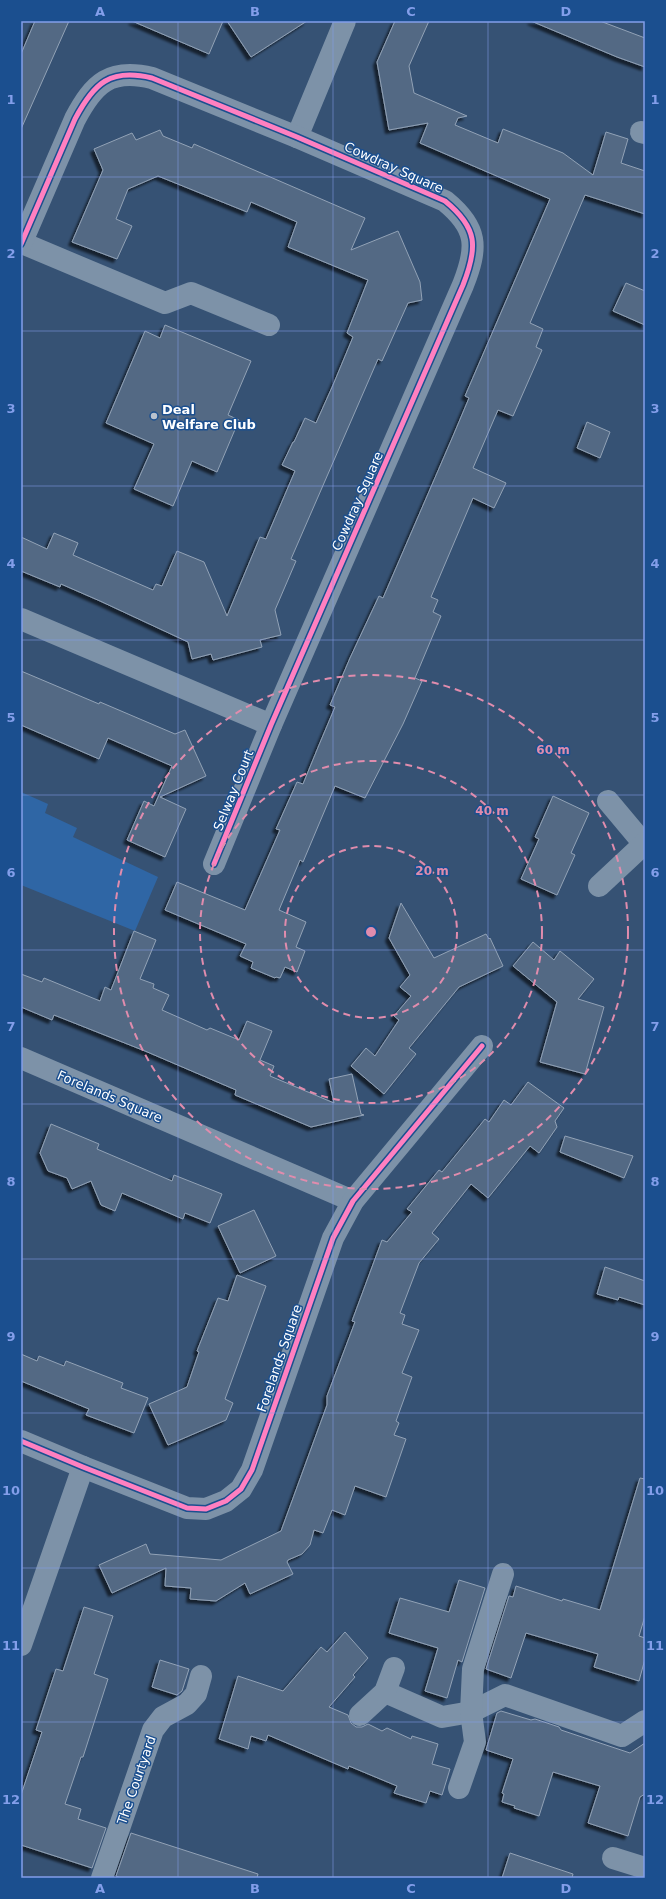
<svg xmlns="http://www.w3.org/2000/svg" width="666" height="1899" font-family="'DejaVu Sans',sans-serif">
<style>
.green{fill:#2f66a5}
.building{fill:#526984;stroke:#92a2b6;filter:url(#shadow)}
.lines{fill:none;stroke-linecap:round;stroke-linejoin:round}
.minor{stroke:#7d92a8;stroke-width:22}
.cycleway-casing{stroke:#1b4f8f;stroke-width:8}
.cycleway{stroke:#ff80c0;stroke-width:5}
.grid{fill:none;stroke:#839eea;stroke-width:1;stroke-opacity:0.55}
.ring{fill:none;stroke:#e08cad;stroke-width:2;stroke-dasharray:7 5}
.poi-dot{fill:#b9c2ce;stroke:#1b4f8f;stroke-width:1.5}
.labels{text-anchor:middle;stroke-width:3;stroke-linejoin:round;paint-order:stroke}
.street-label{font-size:13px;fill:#fff;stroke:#1b4f8f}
.poi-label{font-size:13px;font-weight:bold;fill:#fff;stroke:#1b4f8f;text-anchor:start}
.centre{fill:#e08cad;stroke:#1b4f8f;stroke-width:2}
.ring-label{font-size:12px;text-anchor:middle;font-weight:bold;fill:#e08cad;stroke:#1b4f8f;stroke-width:3;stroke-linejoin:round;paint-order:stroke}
.neatline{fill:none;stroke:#839eea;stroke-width:1.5}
.grid-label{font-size:13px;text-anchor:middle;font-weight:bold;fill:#839eea}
</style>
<defs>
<filter id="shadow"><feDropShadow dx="-3.5" dy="3.5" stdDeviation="1" flood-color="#0009"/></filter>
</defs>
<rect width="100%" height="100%" fill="#365274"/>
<!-- green -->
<path class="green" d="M 21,792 L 48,804 L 45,813 L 77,828 L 73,837 L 158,877 L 135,931 L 21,885 Z"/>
<!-- building -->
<g class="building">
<path d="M 35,21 L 69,21 L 21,129 L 21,54 Z"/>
<path d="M 132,21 L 223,21 L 209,54 Z"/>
<path d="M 227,21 L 307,21 L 251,57 Z"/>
<path d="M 395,21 L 429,21 L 409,66 L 414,93 L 467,116 L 458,118 L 455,125 L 498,143 L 503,129 L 563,153 L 593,175 L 606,132 L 628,139 L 621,163 L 645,171 L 645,214 L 585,195 L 530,323 L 543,329 L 536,347 L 542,350 L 513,416 L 498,410 L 473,468 L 506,483 L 494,508 L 473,498 L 431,597 L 438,600 L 433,612 L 441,616 L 415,678 L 422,681 L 403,724 L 365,798 L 335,786 L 303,862 L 300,860 L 279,910 L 306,922 L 296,947 L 305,951 L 297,972 L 285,967 L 280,978 L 276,977 L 275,978 L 251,968 L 253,962 L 240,956 L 246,944 L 165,910 L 177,882 L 245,910 L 280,830 L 276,829 L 297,782 L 303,784 L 319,745 L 335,707 L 330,705 L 350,658 L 379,596 L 383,598 L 453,436 L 469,398 L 465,396 L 550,199 L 420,143 L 428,123 L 389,130 L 377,62 Z"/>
<path d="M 531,21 L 600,21 L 645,38 L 645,67 L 617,57 Z"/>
<path d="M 160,130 L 163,136 L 192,148 L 194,144 L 365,218 L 351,250 L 398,231 L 420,282 L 422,300 L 408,303 L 382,361 L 378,359 L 291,559 L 296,561 L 275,610 L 281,635 L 260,640 L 262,647 L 213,660 L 211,654 L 192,659 L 188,642 L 100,601 L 61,584 L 60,587 L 21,571 L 21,537 L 47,549 L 54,533 L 78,543 L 73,555 L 153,590 L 156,584 L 162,586 L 177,551 L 204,562 L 227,616 L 260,537 L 266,539 L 295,471 L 282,465 L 293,442 L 294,442 L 305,418 L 316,423 L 333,385 L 353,337 L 347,333 L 368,280 L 288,247 L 297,222 L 251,202 L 247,212 L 158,176 L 128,189 L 116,219 L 132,226 L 117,259 L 72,242 L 103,170 L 94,149 L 132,133 L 136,140 Z"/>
<path d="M 626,283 L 645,291 L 645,325 L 613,311 Z"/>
<path d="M 165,325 L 251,361 L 228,415 L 239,420 L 217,472 L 192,461 L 173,506 L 134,489 L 154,444 L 106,423 L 145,331 L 160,338 Z"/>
<path d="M 587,422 L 610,432 L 600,458 L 577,448 Z"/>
<path d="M 21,671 L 99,704 L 100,702 L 175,734 L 185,730 L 206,776 L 160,797 L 186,809 L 165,857 L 127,840 L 144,801 L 154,806 L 172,766 L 108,738 L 99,759 L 21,725 Z"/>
<path d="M 553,796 L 589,813 L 571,853 L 575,855 L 557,895 L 521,879 L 539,839 L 535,837 Z"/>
<path d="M 401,903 L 434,958 L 486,934 L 489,939 L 490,938 L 503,966 L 459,987 L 409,1048 L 416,1054 L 384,1094 L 351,1066 L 366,1048 L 375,1056 L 399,1020 L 394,1016 L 411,996 L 400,987 L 410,975 L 389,938 Z"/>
<path d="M 134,931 L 156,940 L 140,979 L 154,984 L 153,988 L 169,995 L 162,1010 L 207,1030 L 210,1028 L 239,1040 L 247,1021 L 272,1031 L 260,1060 L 274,1066 L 270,1076 L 334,1103 L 329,1079 L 352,1074 L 361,1114 L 364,1115 L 311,1127 L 235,1095 L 236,1090 L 145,1051 L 54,1015 L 52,1020 L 21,1007 L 21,974 L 42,982 L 44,978 L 100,1001 L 105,987 L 111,990 Z"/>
<path d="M 533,942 L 554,960 L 560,951 L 594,979 L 578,999 L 604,1007 L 585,1074 L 540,1062 L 557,1002 L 513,966 Z"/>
<path d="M 528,1082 L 564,1108 L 555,1121 L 557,1127 L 539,1153 L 530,1146 L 488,1198 L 471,1184 L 432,1233 L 439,1239 L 419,1263 L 400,1313 L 405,1315 L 402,1324 L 419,1330 L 402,1373 L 412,1377 L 396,1421 L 399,1423 L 394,1435 L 406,1439 L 386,1497 L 355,1486 L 345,1515 L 332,1510 L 323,1533 L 314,1530 L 310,1545 L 302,1554 L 288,1560 L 287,1562 L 293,1574 L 250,1594 L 245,1583 L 216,1601 L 190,1599 L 191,1588 L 165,1586 L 166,1568 L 112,1593 L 99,1565 L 146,1544 L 150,1554 L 221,1560 L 281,1531 L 327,1405 L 327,1396 L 355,1322 L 352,1321 L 382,1240 L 387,1242 L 412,1212 L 407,1209 L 439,1170 L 442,1172 L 485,1119 L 489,1122 L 504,1100 L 511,1105 Z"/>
<path d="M 51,1124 L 99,1144 L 97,1149 L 172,1181 L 174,1175 L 222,1194 L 210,1223 L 185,1213 L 183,1219 L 122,1193 L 115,1211 L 101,1205 L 91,1181 L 72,1189 L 67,1178 L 48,1171 L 40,1153 Z"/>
<path d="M 565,1136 L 633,1156 L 624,1178 L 560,1152 Z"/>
<path d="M 254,1210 L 276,1256 L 240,1273 L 218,1226 Z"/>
<path d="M 605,1267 L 645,1281 L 645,1305 L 619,1297 L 618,1300 L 597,1294 Z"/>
<path d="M 237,1275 L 266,1286 L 225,1399 L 233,1403 L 226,1420 L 168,1445 L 149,1404 L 187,1387 L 199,1352 L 197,1351 L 218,1298 L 228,1301 Z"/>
<path d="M 21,1354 L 37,1361 L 39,1356 L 64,1366 L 66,1361 L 123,1383 L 121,1388 L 148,1398 L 134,1433 L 86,1415 L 89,1409 L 21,1381 Z"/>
<path d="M 640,1478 L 645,1479 L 645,1616 L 639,1636 L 645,1638 L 645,1659 L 639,1681 L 594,1667 L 598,1654 L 526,1633 L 511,1678 L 486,1669 L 509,1596 L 513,1597 L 516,1586 L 562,1601 L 563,1599 L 600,1610 Z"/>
<path d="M 459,1580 L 485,1588 L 462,1662 L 458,1660 L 447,1698 L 425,1691 L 438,1648 L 389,1633 L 400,1598 L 449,1612 Z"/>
<path d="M 84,1607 L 113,1616 L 94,1674 L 108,1679 L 83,1757 L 81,1757 L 65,1804 L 81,1809 L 78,1819 L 106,1828 L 92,1868 L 21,1845 L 21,1795 L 42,1732 L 36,1730 L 56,1669 L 63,1671 Z"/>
<path d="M 345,1632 L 368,1658 L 353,1675 L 355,1677 L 329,1707 L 348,1715 L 351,1723 L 356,1727 L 362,1727 L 368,1724 L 382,1731 L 387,1728 L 411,1739 L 412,1736 L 438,1744 L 432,1764 L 450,1769 L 442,1795 L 430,1791 L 426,1803 L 394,1793 L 397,1786 L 349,1766 L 348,1769 L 268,1735 L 266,1741 L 251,1736 L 248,1749 L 219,1739 L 238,1676 L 283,1691 L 321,1647 L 327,1652 Z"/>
<path d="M 160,1660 L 189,1669 L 182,1691 L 177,1695 L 152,1687 Z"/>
<path d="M 501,1711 L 531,1720 L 535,1719 L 559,1727 L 561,1730 L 630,1753 L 645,1743 L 645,1794 L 640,1797 L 628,1836 L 588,1823 L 600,1786 L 553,1772 L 539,1816 L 514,1808 L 515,1806 L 502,1802 L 504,1794 L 502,1793 L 513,1759 L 486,1750 L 497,1713 Z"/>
<path d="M 131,1833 L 258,1874 L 257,1878 L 121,1878 L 116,1876 Z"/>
<path d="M 510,1853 L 573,1874 L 572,1878 L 502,1878 Z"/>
</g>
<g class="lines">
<!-- minor -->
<g class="minor">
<path d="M 641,132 L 645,133"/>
<path d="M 297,137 L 345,21"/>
<path d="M 22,243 L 165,303 L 191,293 L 269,325"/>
<path d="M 21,244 L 75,119 C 94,83 110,68 152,78 L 297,137 L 445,201 C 478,228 478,247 463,285 L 271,725 L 214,864"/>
<path d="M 21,619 L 271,725"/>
<path d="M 608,801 L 644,844"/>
<path d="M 599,886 L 645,843"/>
<path d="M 21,1058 L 353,1201"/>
<path d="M 21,1441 L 83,1467 L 187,1508 L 206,1509 L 226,1501 L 241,1489 L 252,1470 L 333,1238 L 353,1201 L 482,1046"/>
<path d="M 21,1645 L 83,1467"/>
<path d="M 385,1692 L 442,1717 L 471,1712 L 505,1695 L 622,1736 L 645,1721"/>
<path d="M 360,1715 L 385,1692 L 394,1668"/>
<path d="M 459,1788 L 475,1742 L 471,1712 L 473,1669 L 503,1574"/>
<path d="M 613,1858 L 645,1868"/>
<path d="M 102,1878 L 153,1730 L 163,1717 L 187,1704 L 196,1694 L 201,1676"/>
</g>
<!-- cycleway casing -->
<g class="cycleway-casing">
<g id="cycleway">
<path d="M 21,244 L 75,119 C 94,83 110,68 152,78 L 297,137 L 445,201 C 478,228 478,247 463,285 L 271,725 L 214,864"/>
<path d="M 21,1441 L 83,1467 L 187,1508 L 206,1509 L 226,1501 L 241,1489 L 252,1470 L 333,1238 L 353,1201 L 482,1046"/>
</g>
</g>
<!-- cycleway -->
<use href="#cycleway" class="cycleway"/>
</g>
<!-- grid -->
<path class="grid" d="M 178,21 L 178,1878M 333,21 L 333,1878M 488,21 L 488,1878M 21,177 L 645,177M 21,331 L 645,331M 21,486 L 645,486M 21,640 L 645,640M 21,795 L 645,795M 21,950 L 645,950M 21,1104 L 645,1104M 21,1259 L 645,1259M 21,1413 L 645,1413M 21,1568 L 645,1568M 21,1722 L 645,1722"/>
<!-- distance rings -->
<g class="ring">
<circle cx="371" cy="932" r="86"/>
<circle cx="371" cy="932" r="171"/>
<circle cx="371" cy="932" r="257"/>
</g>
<!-- markers -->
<circle class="poi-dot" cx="154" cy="416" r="4"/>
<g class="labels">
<!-- street labels -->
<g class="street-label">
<text transform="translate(394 167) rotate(24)" y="5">Cowdray Square</text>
<text transform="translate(357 501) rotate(-66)" y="5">Cowdray Square</text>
<text transform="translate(233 790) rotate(-68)" y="5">Selway Court</text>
<text transform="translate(110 1096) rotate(23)" y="5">Forelands Square</text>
<text transform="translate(279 1358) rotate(-71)" y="5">Forelands Square</text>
<text transform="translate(136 1780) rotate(-71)" y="5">The Courtyard</text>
</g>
<!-- poi labels -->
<g class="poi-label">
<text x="162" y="414">Deal<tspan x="162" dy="15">Welfare Club</tspan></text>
</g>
</g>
<circle cx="371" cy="932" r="6" class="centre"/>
<g class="ring-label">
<text x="553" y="754">60 m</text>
<text x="492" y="815">40 m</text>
<text x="432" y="875">20 m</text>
</g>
<!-- border -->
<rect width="666" height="1899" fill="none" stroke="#1b4f8f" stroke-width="44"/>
<rect x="22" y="22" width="622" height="1855" class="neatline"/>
<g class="grid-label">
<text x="100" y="16">A</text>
<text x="255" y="16">B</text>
<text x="411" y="16">C</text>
<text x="566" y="16">D</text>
<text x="11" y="104">1</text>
<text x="655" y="104">1</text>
<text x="11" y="258">2</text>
<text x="655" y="258">2</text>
<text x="11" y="413">3</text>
<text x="655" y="413">3</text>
<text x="11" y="568">4</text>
<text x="655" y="568">4</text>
<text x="11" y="722">5</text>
<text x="655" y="722">5</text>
<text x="11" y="877">6</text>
<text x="655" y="877">6</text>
<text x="11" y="1031">7</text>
<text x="655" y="1031">7</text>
<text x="11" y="1186">8</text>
<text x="655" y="1186">8</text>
<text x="11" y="1341">9</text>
<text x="655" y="1341">9</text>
<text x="11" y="1495">10</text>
<text x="655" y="1495">10</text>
<text x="11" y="1650">11</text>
<text x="655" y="1650">11</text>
<text x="11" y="1804">12</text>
<text x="655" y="1804">12</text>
<text x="100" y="1893">A</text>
<text x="255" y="1893">B</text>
<text x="411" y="1893">C</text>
<text x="566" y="1893">D</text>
</g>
</svg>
